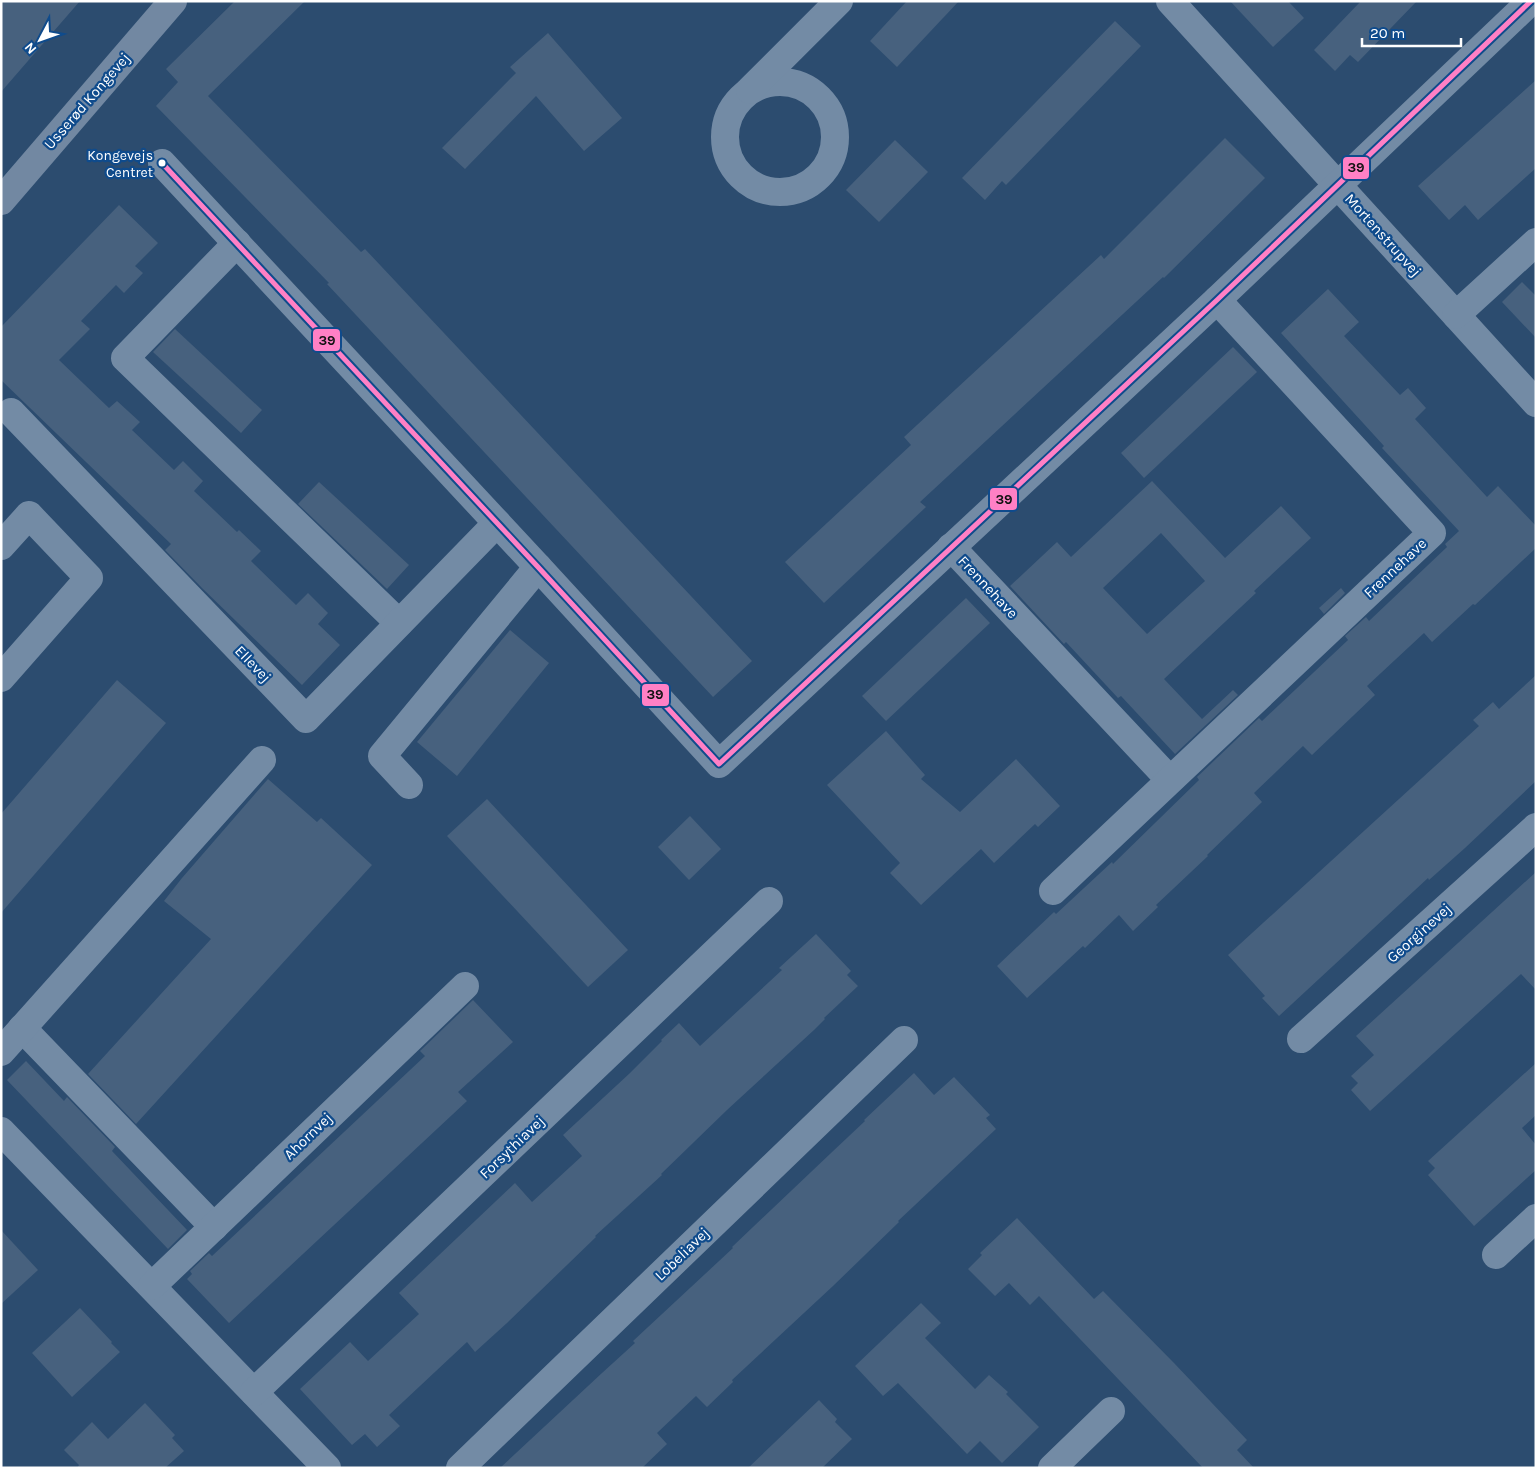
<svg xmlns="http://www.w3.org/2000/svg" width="1537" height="1469" font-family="Karla,sans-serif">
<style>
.building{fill:#47617e;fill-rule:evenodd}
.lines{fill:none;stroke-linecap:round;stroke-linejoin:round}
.minor{stroke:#738ba5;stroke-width:28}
.major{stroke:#7288a2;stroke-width:28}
.bus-1-casing{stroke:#0f4b8c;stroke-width:9}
.bus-1{stroke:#ff80c5;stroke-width:5}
.bus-dot{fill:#fff;stroke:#0f4b8c;stroke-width:2}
.labels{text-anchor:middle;stroke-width:4.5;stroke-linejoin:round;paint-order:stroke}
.bus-label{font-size:14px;fill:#fff;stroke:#0f4b8c;text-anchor:end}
.street-label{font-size:15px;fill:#fff;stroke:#0f4b8c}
.line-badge{stroke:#0f4b8c;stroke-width:2}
.pale-badge-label{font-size:14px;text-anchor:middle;font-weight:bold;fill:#111}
</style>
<rect width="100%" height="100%" fill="#2c4c6f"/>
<!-- building -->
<g class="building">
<path d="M 1,1 L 80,1 L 1,92 Z"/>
<path d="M 235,1 L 305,1 L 208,96 L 361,252 L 365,249 L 752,661 L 713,697 L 327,284 L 329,283 L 156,106 L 178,82 L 166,69 Z"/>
<path d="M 907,1 L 959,1 L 897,67 L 870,41 Z"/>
<path d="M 1230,1 L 1288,1 L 1304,18 L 1273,47 Z"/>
<path d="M 1361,1 L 1417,1 L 1358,62 L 1350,55 L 1335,71 L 1314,50 Z"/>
<path d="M 1115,21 L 1141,46 L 1006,185 L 1002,181 L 985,200 L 962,178 Z"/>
<path d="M 548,33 L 622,118 L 584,151 L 536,96 L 465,169 L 442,148 L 516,73 L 510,67 Z"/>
<path d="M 1536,80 L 1536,168 L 1478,220 L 1465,205 L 1449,220 L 1418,186 Z"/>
<path d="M 1225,138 L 1265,178 L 1164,278 L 1163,277 L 920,502 L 926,507 L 824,603 L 785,562 L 911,445 L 904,437 L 1101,255 L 1104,259 Z"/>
<path d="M 895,140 L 928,172 L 879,222 L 846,190 Z"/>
<path d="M 119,205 L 158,243 L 135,266 L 143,273 L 124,293 L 116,285 L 81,321 L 90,329 L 59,360 L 109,408 L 117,401 L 140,422 L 132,430 L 174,470 L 183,461 L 203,481 L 194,491 L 237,532 L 239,530 L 261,551 L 251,561 L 296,605 L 308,593 L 328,613 L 318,624 L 340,645 L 302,685 L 202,588 L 165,550 L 171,544 L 1,380 L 1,327 Z"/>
<path d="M 1522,282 L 1536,296 L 1536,338 L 1502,302 Z"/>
<path d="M 1328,289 L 1359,322 L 1344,336 L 1400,395 L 1408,388 L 1426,408 L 1415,419 L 1487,497 L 1498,486 L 1536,526 L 1536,548 L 1475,605 L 1473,604 L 1432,642 L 1424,633 L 1367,686 L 1375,695 L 1312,755 L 1303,746 L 1254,793 L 1262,802 L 1207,855 L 1208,856 L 1156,905 L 1158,907 L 1133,931 L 1119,915 L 1085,948 L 1083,946 L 1027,998 L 997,966 L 1054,912 L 1056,914 L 1112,862 L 1113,864 L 1199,780 L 1197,777 L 1259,718 L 1262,721 L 1348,640 L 1345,636 L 1366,617 L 1369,621 L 1447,547 L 1445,544 L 1459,531 L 1382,448 L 1384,446 L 1281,333 Z"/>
<path d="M 175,329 L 262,410 L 241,433 L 153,352 Z"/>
<path d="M 1233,347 L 1257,372 L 1144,478 L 1121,453 Z"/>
<path d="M 1152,481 L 1225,558 L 1281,506 L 1311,538 L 1254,591 L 1256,593 L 1164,679 L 1202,719 L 1233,690 L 1238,695 L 1175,754 L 1121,696 L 1118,698 L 1066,642 L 1064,644 L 1010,586 L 1057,542 L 1071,557 ZM 1161,533 L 1205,581 L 1147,634 L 1103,588 Z"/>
<path d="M 319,482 L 409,565 L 387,589 L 298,504 Z"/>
<path d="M 1341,588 L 1345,593 L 1324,614 L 1319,608 Z"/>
<path d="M 966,598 L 990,623 L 886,721 L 862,696 Z"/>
<path d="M 510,630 L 549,663 L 457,776 L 417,742 Z"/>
<path d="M 1536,675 L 1536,781 L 1465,848 L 1429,880 L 1428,878 L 1279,1016 L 1262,998 L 1265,996 L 1228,955 L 1479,726 L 1473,720 L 1493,702 L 1499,709 Z"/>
<path d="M 117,680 L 166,723 L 1,913 L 1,814 Z"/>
<path d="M 886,731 L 925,775 L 921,779 L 960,812 L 1016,759 L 1060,806 L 1038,827 L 1035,824 L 994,863 L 981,849 L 921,905 L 890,873 L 900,863 L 827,785 Z"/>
<path d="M 268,779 L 317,822 L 321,818 L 372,865 L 136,1124 L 88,1074 L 211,939 L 164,901 L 182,878 Z"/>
<path d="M 487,799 L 628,950 L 588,987 L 447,836 Z"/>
<path d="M 690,816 L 721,849 L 689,880 L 658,847 Z"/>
<path d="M 1536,872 L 1536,990 L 1521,974 L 1370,1111 L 1351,1090 L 1358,1083 L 1351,1076 L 1374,1055 L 1356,1036 Z"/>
<path d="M 816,934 L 851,971 L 847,975 L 858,986 L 824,1018 L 825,1019 L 814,1030 L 727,1110 L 661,1174 L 662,1175 L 595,1236 L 596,1237 L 507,1323 L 475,1352 L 467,1342 L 389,1415 L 400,1426 L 377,1447 L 365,1434 L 352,1445 L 300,1389 L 350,1342 L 368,1361 L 419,1314 L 399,1293 L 515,1183 L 532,1202 L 582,1156 L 563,1135 L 630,1073 L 662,1041 L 661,1040 L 679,1023 L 700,1046 L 782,970 L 779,968 Z"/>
<path d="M 473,1000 L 513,1042 L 458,1092 L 467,1101 L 229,1323 L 187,1279 L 192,1274 L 190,1271 L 209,1253 L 212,1256 L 425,1056 L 420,1051 Z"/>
<path d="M 26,1061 L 64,1101 L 67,1097 L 115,1147 L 112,1151 L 187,1230 L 168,1249 L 7,1080 Z"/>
<path d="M 1536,1063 L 1536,1115 L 1522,1128 L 1536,1145 L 1536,1170 L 1474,1226 L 1428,1175 L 1435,1168 L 1428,1161 Z"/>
<path d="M 914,1073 L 934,1095 L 954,1077 L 990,1115 L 986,1118 L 996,1129 L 898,1221 L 899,1222 L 833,1286 L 732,1380 L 733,1382 L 707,1407 L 696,1396 L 657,1433 L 667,1444 L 642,1468 L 500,1468 L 602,1373 L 635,1343 L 633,1341 L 733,1248 L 732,1247 L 831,1153 L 865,1121 L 864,1120 Z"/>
<path d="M 1017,1218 L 1094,1299 L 1103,1291 L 1174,1363 L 1247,1440 L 1237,1450 L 1254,1468 L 1203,1468 L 1039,1296 L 1030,1305 L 1009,1283 L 995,1296 L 968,1269 L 982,1255 L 980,1253 Z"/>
<path d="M 1,1230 L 38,1270 L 1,1304 Z"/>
<path d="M 921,1303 L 941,1323 L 925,1338 L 975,1389 L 989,1375 L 1008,1392 L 1006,1394 L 1039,1427 L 1002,1463 L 980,1441 L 967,1454 L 898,1383 L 883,1396 L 855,1366 Z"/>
<path d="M 80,1308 L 112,1342 L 111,1343 L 120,1352 L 72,1397 L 32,1353 Z"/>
<path d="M 819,1400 L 837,1419 L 835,1422 L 852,1439 L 822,1468 L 748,1468 Z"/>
<path d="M 145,1403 L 175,1435 L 172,1438 L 184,1451 L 165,1468 L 77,1468 L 79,1465 L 64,1450 L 92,1422 L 108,1439 Z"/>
</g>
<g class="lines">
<!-- minor -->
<g class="minor">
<path d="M 1170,1 L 1536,403"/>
<circle cx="780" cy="137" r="55"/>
<path d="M 750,90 L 839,1"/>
<path d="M 162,163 L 538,567 L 719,764 L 1217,300 L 1531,1"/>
<path d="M 237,243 L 125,358 L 399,623"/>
<path d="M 1456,315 L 1536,242"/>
<path d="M 11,412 L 306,719 L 497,523"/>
<path d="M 1,546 L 29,515 L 89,578 L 1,678"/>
<path d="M 951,547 L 1169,779"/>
<path d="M 409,785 L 382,756 L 538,567"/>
<path d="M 1053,891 L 1432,533 L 1217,300"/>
<path d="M 22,1028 L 214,1227"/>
<path d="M 1301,1039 L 1536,827"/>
<path d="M 1,1052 L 262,760"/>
<path d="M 1,1131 L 327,1468"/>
<path d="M 1496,1255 L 1536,1218"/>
<path d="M 152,1286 L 465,986"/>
<path d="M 254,1392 L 769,901"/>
<path d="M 460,1468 L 904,1040"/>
<path d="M 1052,1468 L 1111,1411"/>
</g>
<!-- major -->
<path class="major" d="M 1,201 L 173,1"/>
<!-- bus-1 casing -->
<g class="bus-1-casing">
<path id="bus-1" d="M 162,163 L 538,567 L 719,764 L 1217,300 L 1531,1"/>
</g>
<!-- bus-1 -->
<use href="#bus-1" class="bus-1"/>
</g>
<!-- markers -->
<circle class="bus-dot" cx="162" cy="163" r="4.5"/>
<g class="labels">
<!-- bus labels -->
<g class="bus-label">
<text x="153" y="160">Kongevejs<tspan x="153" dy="17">Centret</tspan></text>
</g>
<!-- street labels -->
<g class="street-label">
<text transform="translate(87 101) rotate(-49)" y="5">Usserød Kongevej</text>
<text transform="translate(1383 235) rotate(48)" y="5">Mortenstrupvej</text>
<text transform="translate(1395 568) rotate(-43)" y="5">Frennehave</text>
<text transform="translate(988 587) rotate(47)" y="5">Frennehave</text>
<text transform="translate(253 664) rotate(46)" y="5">Ellevej</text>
<text transform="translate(1419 933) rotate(-42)" y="5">Georginevej</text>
<text transform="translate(308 1136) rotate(-44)" y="5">Ahornvej</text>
<text transform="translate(512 1147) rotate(-44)" y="5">Forsythiavej</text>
<text transform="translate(682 1254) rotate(-44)" y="5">Lobeliavej</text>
</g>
</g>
<g class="line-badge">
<rect x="1342" y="156" width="28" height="24" rx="5" fill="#ff80c5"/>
<rect x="312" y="328" width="29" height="24" rx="5" fill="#ff80c5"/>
<rect x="989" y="487" width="29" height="24" rx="5" fill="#ff80c5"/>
<rect x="641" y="683" width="29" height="24" rx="5" fill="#ff80c5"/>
</g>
<g class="pale-badge-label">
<text x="1356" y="172">39</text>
<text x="327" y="345">39</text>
<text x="1004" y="504">39</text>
<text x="655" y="699">39</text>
</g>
<!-- border -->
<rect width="1537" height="1469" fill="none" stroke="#ffffff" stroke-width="5"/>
<!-- north arrow -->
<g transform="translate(40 40) rotate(229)" stroke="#0f4b8c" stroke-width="4" paint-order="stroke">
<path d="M0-4L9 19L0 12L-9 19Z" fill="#ffffff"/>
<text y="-8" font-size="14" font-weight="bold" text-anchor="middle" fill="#ffffff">N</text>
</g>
<!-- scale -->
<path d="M1362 38v8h99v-8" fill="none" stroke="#ffffff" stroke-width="2.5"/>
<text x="1370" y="38" font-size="15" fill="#ffffff" stroke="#0f4b8c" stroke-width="4" paint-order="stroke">20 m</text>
</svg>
